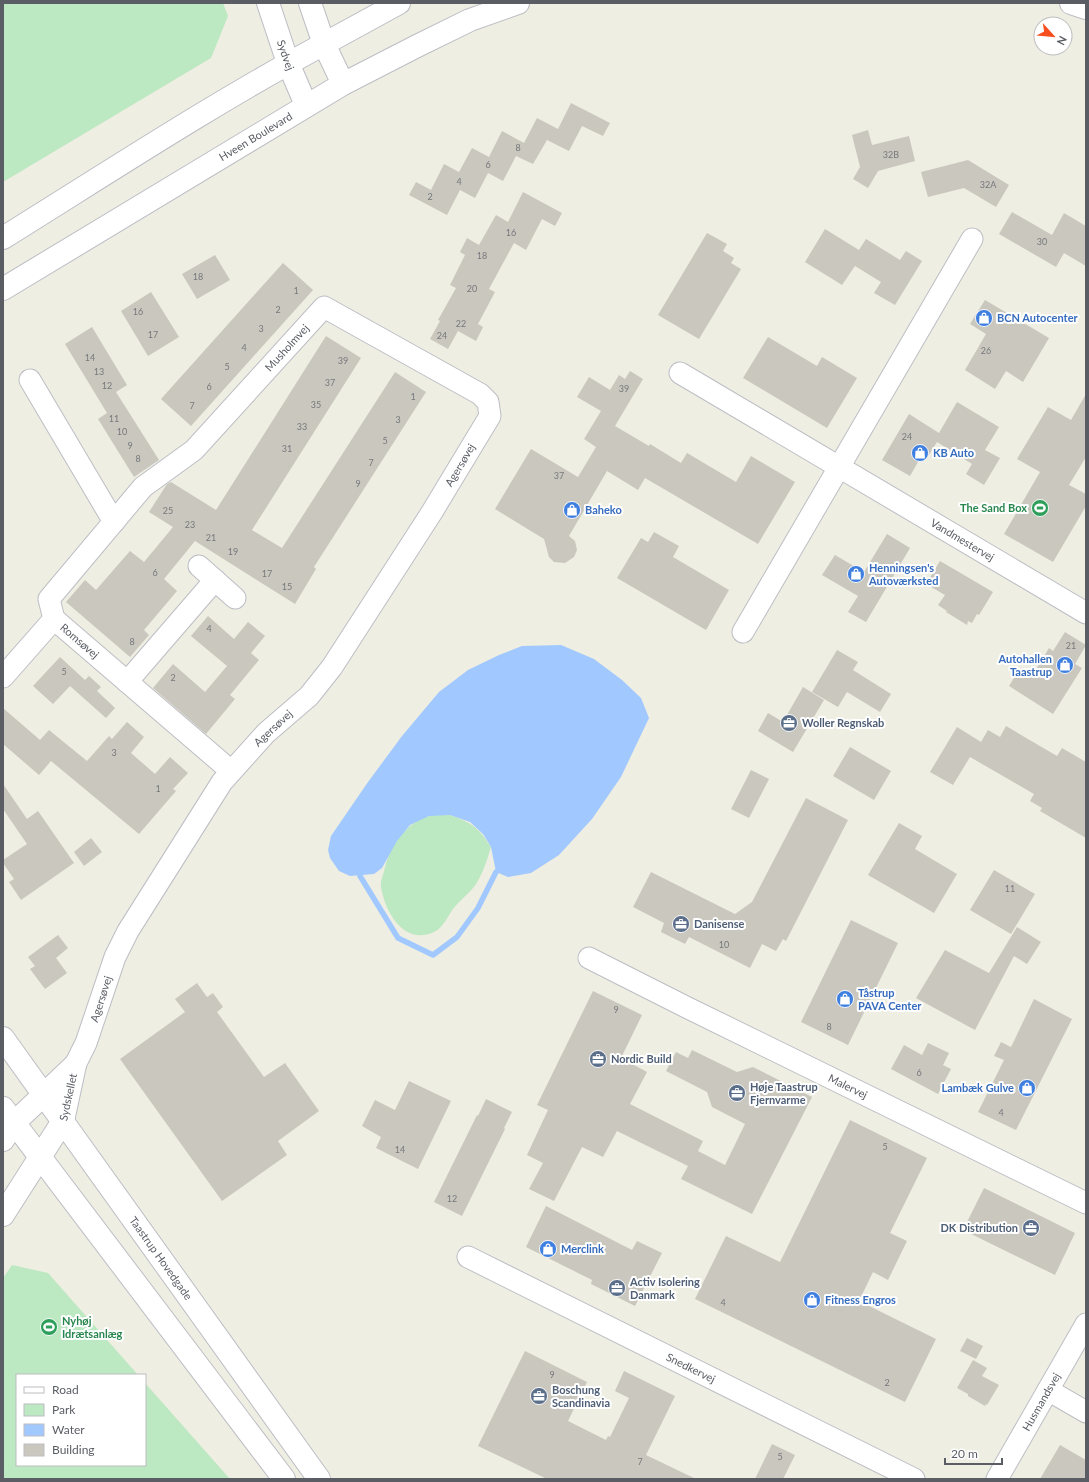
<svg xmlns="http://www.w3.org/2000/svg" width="1089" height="1482" font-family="Lato,sans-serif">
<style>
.green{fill:#bce8c2}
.water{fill:#a1c9ff}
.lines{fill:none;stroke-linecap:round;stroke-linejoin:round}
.stream{stroke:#a1c9ff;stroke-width:5.5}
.building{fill:#cac7bf}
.minor-casing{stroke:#bcbec5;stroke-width:23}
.tertiary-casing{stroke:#bcbec5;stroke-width:24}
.secondary-casing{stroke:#bbbdc5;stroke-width:24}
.minor{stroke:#fff;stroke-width:21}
.tertiary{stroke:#fff;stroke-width:22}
.secondary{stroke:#fff;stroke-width:22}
.labels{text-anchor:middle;stroke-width:4;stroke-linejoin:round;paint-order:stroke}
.number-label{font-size:9px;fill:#76787b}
.street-label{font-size:11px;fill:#5a5d64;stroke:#fff}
.shop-label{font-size:11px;font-weight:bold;fill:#366cbe;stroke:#fff;text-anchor:start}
.leisure-label{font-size:11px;font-weight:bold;fill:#27864d;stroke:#fff;text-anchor:end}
.service-label{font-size:11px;font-weight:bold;fill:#4e5e75;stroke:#fff;text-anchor:start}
</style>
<rect width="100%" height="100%" fill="#efeee2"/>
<!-- green -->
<g class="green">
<path d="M 3,3 L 223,3 L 228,16 L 211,58 L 3,182 Z"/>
<path d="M 450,815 C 472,823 478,827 491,847 C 487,860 483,873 476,884 C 470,893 460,900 453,909 C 448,916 443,928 434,932 C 404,946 385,912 381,887 C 380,881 384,873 385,867 C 391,844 406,823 429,816 C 435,814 443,815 450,815 Z"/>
<path d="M 12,1265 L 48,1273 L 138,1375 L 17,1375 L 17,1465 L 145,1465 L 145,1383 L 230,1479 L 3,1479 L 3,1278 Z"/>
</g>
<!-- water -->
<path class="water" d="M 561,645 L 594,659 L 622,680 L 641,698 L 649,718 L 621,777 L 592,819 L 559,855 L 531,873 L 508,877 L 496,872 L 491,847 L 483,834 L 470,822 L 450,815 L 429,816 L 410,825 L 397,841 L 382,868 L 374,874 L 350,876 L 339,871 L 330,858 L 328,850 L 331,836 L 368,782 L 402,736 L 439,692 L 468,670 L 499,655 L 522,646 Z"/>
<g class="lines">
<!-- stream -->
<path class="stream" d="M 360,876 L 398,938 L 433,955 L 457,937 L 478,908 L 496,872"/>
</g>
<!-- building -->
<g class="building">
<path d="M 571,103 L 610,123 L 603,136 L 582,126 L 569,151 L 547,140 L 533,164 L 516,156 L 503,181 L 488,173 L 475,198 L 460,190 L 447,215 L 409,195 L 416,182 L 431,190 L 444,164 L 459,172 L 472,148 L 489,157 L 502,131 L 524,143 L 537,118 L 558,129 Z"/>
<path d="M 868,130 L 872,145 L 909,136 L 915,161 L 878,171 L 868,188 L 853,179 L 860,167 L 852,135 Z"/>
<path d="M 968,160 L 1009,185 L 996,207 L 964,188 L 928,197 L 921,172 Z"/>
<path d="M 523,192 L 562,213 L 555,226 L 542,219 L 526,250 L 514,243 L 489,289 L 495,292 L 478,324 L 483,327 L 476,341 L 458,331 L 448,349 L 430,339 L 440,321 L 438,320 L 456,288 L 450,285 L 465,255 L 460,252 L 467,238 L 479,245 L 496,215 L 508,222 Z"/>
<path d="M 1012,212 L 1052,235 L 1064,213 L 1086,226 L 1086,266 L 1064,253 L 1056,267 L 999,234 Z"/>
<path d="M 825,229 L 859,250 L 866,239 L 900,260 L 906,251 L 922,261 L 895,305 L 874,293 L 881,282 L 855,266 L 842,285 L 805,262 Z"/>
<path d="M 707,233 L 727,244 L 723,251 L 734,258 L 731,263 L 741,269 L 699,339 L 658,315 Z"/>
<path d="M 215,255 L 230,280 L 197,299 L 182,274 Z"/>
<path d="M 283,263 L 313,290 L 191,426 L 161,399 Z"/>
<path d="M 151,292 L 179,337 L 148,356 L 121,311 Z"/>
<path d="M 985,300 L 1049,338 L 1023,382 L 1006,371 L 995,389 L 965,370 L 986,334 L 970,324 Z"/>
<path d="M 92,327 L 127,385 L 116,392 L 159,460 L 134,477 L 98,419 L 107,413 L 65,344 Z"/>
<path d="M 326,336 L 361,358 L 252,530 L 282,548 L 395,372 L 426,392 L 314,567 L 316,569 L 295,604 L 195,541 L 164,579 L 177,591 L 144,630 L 149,635 L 130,657 L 66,602 L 85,580 L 96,590 L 130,551 L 144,562 L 173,527 L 149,512 L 167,484 L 171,482 L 216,510 Z"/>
<path d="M 768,337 L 817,366 L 822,357 L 857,378 L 827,428 L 743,378 Z"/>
<path d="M 630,371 L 643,379 L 615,426 L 649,446 L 650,444 L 681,463 L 687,453 L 736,482 L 751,456 L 795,482 L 758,544 L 645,478 L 638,490 L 607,471 L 569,536 L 575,541 L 577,550 L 574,557 L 565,563 L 554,562 L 549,557 L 544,539 L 495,509 L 531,449 L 578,477 L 596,447 L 584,439 L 601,411 L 577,397 L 589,377 L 610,390 L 619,375 L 625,379 Z"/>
<path d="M 1086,394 L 1086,457 L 1069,485 L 1086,494 L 1086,506 L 1053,562 L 1004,534 L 1040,472 L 1017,459 L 1048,407 L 1071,420 Z"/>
<path d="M 957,402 L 999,427 L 985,450 L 1000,458 L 984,485 L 966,474 L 972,464 L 937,442 L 927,458 L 922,455 L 910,476 L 882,460 L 909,414 L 939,433 Z"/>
<path d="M 654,532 L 679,546 L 673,557 L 729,590 L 706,630 L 617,578 L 641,538 L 648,542 Z"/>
<path d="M 887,534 L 910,548 L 866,622 L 848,612 L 858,596 L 822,575 L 835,555 L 864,572 Z"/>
<path d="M 940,561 L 993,592 L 979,615 L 977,614 L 972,623 L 968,621 L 967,625 L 946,612 L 947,611 L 938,605 L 945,595 L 926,584 Z"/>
<path d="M 208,616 L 234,639 L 248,622 L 265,636 L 251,653 L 259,660 L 230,695 L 235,699 L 206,734 L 153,688 L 173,664 L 205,692 L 227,666 L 191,636 Z"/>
<path d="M 1065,632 L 1086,645 L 1075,664 L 1082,668 L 1053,714 L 1009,686 L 1020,668 L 1032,676 L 1049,648 L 1053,651 Z"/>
<path d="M 837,650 L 858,662 L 853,670 L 891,694 L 880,712 L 847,692 L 838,707 L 812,692 Z"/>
<path d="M 60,657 L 85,680 L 89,676 L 101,687 L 97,691 L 115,708 L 106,718 L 70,686 L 53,704 L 33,686 Z"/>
<path d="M 803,687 L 824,700 L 793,752 L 758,731 L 768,713 L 783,722 Z"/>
<path d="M 3,708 L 40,740 L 49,730 L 87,761 L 109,736 L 112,739 L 127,722 L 144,737 L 131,753 L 155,774 L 170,757 L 188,773 L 173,789 L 176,791 L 139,834 L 51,761 L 39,775 L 3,744 Z"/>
<path d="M 1006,726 L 1057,756 L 1062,748 L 1086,762 L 1086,838 L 1040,811 L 1042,808 L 1030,801 L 1034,794 L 970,757 L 953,785 L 930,772 L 957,727 L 981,742 L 988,730 L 1000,737 Z"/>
<path d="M 850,747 L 891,771 L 874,800 L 833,776 Z"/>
<path d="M 751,770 L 769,779 L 749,818 L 731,809 Z"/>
<path d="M 3,784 L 27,819 L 38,811 L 74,863 L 21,900 L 9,882 L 14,879 L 3,863 L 3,860 L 27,844 L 3,809 Z"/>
<path d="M 806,798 L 848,820 L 786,941 L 783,939 L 776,951 L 762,944 L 750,968 L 689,937 L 685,944 L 661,932 L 664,923 L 633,907 L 651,872 L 735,914 L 752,902 Z"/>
<path d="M 899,823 L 922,836 L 915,849 L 957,874 L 934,913 L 868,875 Z"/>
<path d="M 91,838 L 102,852 L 84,866 L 74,852 Z"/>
<path d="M 994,870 L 1035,894 L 1011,934 L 970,910 Z"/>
<path d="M 851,920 L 898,943 L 848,1045 L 801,1022 Z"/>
<path d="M 1017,927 L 1041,942 L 1027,964 L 1014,956 L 975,1030 L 916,998 L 945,950 L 989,973 Z"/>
<path d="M 58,935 L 68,948 L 56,958 L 67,973 L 45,989 L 30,969 L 35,966 L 28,957 Z"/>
<path d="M 197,983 L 207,997 L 213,993 L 223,1007 L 217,1012 L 264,1077 L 285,1063 L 319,1111 L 278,1141 L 287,1155 L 222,1201 L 120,1059 L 185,1012 L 175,999 Z"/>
<path d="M 593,991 L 642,1015 L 621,1058 L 647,1072 L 630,1104 L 703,1141 L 698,1151 L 725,1165 L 745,1124 L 712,1107 L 707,1092 L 666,1071 L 676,1052 L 688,1058 L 692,1050 L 737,1072 L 753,1067 L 812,1097 L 752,1214 L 681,1179 L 688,1166 L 617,1131 L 603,1157 L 582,1147 L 554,1201 L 529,1189 L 543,1163 L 527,1155 L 548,1110 L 537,1105 Z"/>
<path d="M 1034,999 L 1072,1019 L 1016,1130 L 978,1112 L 1004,1060 L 994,1056 L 1001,1042 L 1011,1047 Z"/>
<path d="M 928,1043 L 949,1053 L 943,1065 L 951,1069 L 938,1094 L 891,1069 L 904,1045 L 922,1055 Z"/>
<path d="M 409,1081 L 451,1101 L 418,1169 L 376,1148 L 381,1137 L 362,1126 L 375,1100 L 395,1110 Z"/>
<path d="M 486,1099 L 512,1112 L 504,1128 L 505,1129 L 462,1216 L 434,1202 L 477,1115 L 478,1116 Z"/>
<path d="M 850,1120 L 927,1158 L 890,1233 L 907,1241 L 888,1280 L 873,1272 L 859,1301 L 936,1339 L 905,1402 L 695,1299 L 726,1236 L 780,1262 Z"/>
<path d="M 984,1188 L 1075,1233 L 1055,1275 L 963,1230 Z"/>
<path d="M 546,1206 L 632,1250 L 637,1241 L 662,1253 L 635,1306 L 591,1284 L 592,1280 L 526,1247 Z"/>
<path d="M 967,1338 L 983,1346 L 976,1359 L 960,1351 Z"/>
<path d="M 525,1351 L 587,1382 L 568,1421 L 606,1440 L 608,1436 L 610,1437 L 629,1398 L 615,1391 L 624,1371 L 675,1396 L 646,1455 L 696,1479 L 547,1479 L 478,1446 Z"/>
<path d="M 973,1360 L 987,1368 L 982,1376 L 999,1385 L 987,1405 L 986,1404 L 985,1406 L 968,1396 L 968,1394 L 957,1388 Z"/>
<path d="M 772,1444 L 795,1455 L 783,1479 L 755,1479 Z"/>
<path d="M 1060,1445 L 1086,1460 L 1086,1479 L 1040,1479 Z"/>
</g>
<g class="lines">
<!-- minor casing -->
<g class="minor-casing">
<g id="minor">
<path id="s1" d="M 680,373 L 1086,613"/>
<path d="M 30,380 L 114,522"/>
<path d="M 199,566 L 235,598"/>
<path id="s2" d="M 54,619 L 49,599 L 143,487 L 194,450 L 324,307 L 480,394 L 488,402 L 490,416 L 432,512 L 332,667 L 309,696 L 266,733 L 222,782 L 128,931 L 115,957 L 86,1043 L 75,1065"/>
<path d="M 743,632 L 972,239"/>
<path id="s3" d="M 3,677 L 54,619 L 231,771"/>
<path d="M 127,682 L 215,580"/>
<path id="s4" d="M 589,958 L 688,1008 L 1086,1203"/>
<path id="s5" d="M 468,1257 L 914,1479"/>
<path d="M 1048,1390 L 1086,1412"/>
<path id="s6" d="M 997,1479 L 1086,1324"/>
</g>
</g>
<!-- tertiary casing -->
<g class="tertiary-casing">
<g id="tertiary">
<path d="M 1071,3 L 1086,8"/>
<path d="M 324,44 L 399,3"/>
<path d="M 343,84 L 417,46 L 470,20 L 518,3"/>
<path id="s7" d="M 3,1038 L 319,1479"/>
<path d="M 3,1108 L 284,1479"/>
<path d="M 3,1140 L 14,1123 L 75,1065"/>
<path id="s8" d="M 3,1215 L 63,1121 L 75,1065"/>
</g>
</g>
<!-- secondary casing -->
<g class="secondary-casing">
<g id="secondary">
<path id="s9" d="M 268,3 L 288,63 L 306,105"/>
<path d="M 3,238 C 109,172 214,103 324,44"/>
<path id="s10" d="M 3,289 L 343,84 L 324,44 L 310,3"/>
</g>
</g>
<!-- minor -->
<use href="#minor" class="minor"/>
<!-- tertiary -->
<use href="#tertiary" class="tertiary"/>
<!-- secondary -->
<use href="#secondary" class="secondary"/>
</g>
<!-- icons -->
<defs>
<g id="shop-disc" transform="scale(0.9)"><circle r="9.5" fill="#3f7fe0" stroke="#fff"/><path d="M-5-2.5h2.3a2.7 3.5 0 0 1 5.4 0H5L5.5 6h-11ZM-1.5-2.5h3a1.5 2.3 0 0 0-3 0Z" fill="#fff"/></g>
<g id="stadium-disc" transform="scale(0.9)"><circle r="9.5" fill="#2e9e5b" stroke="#fff"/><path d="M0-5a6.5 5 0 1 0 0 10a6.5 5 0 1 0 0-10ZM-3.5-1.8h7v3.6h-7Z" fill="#fff"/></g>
<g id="office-disc" transform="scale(0.9)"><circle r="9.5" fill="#5c6f8a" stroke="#fff"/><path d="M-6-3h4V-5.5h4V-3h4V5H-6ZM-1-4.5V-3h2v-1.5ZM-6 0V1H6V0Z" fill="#fff"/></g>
</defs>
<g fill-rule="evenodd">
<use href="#shop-disc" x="984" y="318"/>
<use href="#shop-disc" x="920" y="453"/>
<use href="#stadium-disc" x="1040" y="508"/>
<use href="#shop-disc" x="572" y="510"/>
<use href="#shop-disc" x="856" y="574"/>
<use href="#shop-disc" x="1065" y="665"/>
<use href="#office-disc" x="789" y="723"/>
<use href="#office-disc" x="681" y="924"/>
<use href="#shop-disc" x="845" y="999"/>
<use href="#office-disc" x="598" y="1059"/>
<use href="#shop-disc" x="1027" y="1088"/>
<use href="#office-disc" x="737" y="1093"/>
<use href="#office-disc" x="1031" y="1228"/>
<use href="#shop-disc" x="548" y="1249"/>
<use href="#office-disc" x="617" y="1288"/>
<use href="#shop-disc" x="812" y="1300"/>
<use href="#stadium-disc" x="49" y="1327"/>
<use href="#office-disc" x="539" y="1396"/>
</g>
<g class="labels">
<!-- number labels -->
<g class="number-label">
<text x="518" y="151">8</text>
<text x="891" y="158">32B</text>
<text x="488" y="168">6</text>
<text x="459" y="185">4</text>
<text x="988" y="188">32A</text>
<text x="430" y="200">2</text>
<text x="511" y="236">16</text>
<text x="1042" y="245">30</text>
<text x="482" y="259">18</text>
<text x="198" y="280">18</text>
<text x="472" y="292">20</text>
<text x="296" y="294">1</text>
<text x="278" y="313">2</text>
<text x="138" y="315">16</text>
<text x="461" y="327">22</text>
<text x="261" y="332">3</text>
<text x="153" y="338">17</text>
<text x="442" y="339">24</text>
<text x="244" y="351">4</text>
<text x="986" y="354">26</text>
<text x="90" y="361">14</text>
<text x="343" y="364">39</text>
<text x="227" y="370">5</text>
<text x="99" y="375">13</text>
<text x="330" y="386">37</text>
<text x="107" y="389">12</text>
<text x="209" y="390">6</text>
<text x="624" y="392">39</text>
<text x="413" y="400">1</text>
<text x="316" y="408">35</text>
<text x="192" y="409">7</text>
<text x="114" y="422">11</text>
<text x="398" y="423">3</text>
<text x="302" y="430">33</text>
<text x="122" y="435">10</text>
<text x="907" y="440">24</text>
<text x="385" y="444">5</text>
<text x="130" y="449">9</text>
<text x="287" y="452">31</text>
<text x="138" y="462">8</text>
<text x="371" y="466">7</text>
<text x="559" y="479">37</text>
<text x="358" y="487">9</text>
<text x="168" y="514">25</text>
<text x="190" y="528">23</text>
<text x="211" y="541">21</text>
<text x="233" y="555">19</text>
<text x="155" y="576">6</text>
<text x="267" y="577">17</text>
<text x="287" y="590">15</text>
<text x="209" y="632">4</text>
<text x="132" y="645">8</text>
<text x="1071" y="649">21</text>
<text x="64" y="675">5</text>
<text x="173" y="681">2</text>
<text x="114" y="756">3</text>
<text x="158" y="792">1</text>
<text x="1010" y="892">11</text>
<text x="724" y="948">10</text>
<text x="616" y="1013">9</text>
<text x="829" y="1030">8</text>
<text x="919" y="1076">6</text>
<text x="1001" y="1116">4</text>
<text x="885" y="1150">5</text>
<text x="400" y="1153">14</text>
<text x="452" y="1202">12</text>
<text x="723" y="1306">4</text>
<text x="552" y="1378">9</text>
<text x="887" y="1386">2</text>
<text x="780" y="1460">5</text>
<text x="640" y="1465">7</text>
</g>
<!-- street labels -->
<g class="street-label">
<text dy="4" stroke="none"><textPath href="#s9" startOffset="55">Sydvej</textPath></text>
<text dy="4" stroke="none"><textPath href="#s10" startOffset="295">Hveen Boulevard</textPath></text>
<text dy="4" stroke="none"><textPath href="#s2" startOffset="368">Musholmvej</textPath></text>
<text transform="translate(460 465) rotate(-59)" y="4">Agersøvej</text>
<text dy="4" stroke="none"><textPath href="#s1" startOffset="328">Vandmestervej</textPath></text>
<text dy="4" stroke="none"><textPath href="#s3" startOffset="111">Romsøvej</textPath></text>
<text transform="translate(273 728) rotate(-43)" y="4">Agersøvej</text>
<text transform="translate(101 999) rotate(-72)" y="4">Agersøvej</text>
<text dy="4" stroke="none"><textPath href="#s4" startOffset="289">Malervej</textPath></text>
<text dy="4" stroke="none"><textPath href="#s8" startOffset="136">Sydskellet</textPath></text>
<text dy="4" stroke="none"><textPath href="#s7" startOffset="271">Taastrup Hovedgade</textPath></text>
<text dy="4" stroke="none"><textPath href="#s5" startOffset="249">Snedkervej</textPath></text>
<text dy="4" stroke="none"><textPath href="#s6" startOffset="89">Husmandsvej</textPath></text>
</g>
<!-- shop labels -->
<g class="shop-label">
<text x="997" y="322">BCN Autocenter</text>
<text x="933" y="457">KB Auto</text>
<text x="585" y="514">Baheko</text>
<text x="869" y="572">Henningsen's<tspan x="869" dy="13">Autoværksted</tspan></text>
<text x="1052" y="663" text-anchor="end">Autohallen<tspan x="1052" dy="13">Taastrup</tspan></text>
<text x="858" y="997">Tåstrup<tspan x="858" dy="13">PAVA Center</tspan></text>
<text x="1014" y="1092" text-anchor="end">Lambæk Gulve</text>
<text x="561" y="1253">Merclink</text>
<text x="825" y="1304">Fitness Engros</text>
</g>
<!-- leisure labels -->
<g class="leisure-label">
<text x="1027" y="512">The Sand Box</text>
<text x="62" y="1325" text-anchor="start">Nyhøj<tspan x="62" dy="13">Idrætsanlæg</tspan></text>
</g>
<!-- service labels -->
<g class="service-label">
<text x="802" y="727">Woller Regnskab</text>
<text x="694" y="928">Danisense</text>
<text x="611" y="1063">Nordic Build</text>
<text x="750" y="1091">Høje Taastrup<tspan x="750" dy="13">Fjernvarme</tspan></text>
<text x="1018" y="1232" text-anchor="end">DK Distribution</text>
<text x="630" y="1286">Activ Isolering<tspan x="630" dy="13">Danmark</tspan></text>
<text x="552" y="1394">Boschung<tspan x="552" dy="13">Scandinavia</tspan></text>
</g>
</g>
<!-- border -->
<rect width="1089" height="1482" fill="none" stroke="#5a5d64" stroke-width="8"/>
<!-- legend -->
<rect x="16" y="1374" width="130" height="92" fill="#ffffff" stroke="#bdbec1"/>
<rect x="24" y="1387" width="20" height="6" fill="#ffffff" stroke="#bdbec1"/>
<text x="52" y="1394" font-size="12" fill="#5a5d64">Road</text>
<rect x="24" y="1404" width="20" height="12" fill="#bce8c2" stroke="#bdbec1"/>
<text x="52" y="1414" font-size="12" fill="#5a5d64">Park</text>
<rect x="24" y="1424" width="20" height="12" fill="#a1c9ff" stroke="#bdbec1"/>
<text x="52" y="1434" font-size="12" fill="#5a5d64">Water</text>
<rect x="24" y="1444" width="20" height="12" fill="#cac7bf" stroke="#bdbec1"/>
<text x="52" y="1454" font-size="12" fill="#5a5d64">Building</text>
<!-- north arrow -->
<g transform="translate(1053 36) rotate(117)"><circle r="19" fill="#ffffff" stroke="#bdbec1"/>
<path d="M0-3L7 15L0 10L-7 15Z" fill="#f74e1f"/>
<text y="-6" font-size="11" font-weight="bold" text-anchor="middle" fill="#5a5d64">N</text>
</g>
<!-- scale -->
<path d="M945 1458v6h57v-6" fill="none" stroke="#5a5d64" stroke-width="2"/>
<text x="951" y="1458" font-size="12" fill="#5a5d64" stroke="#ffffff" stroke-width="3" paint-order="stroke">20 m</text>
</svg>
